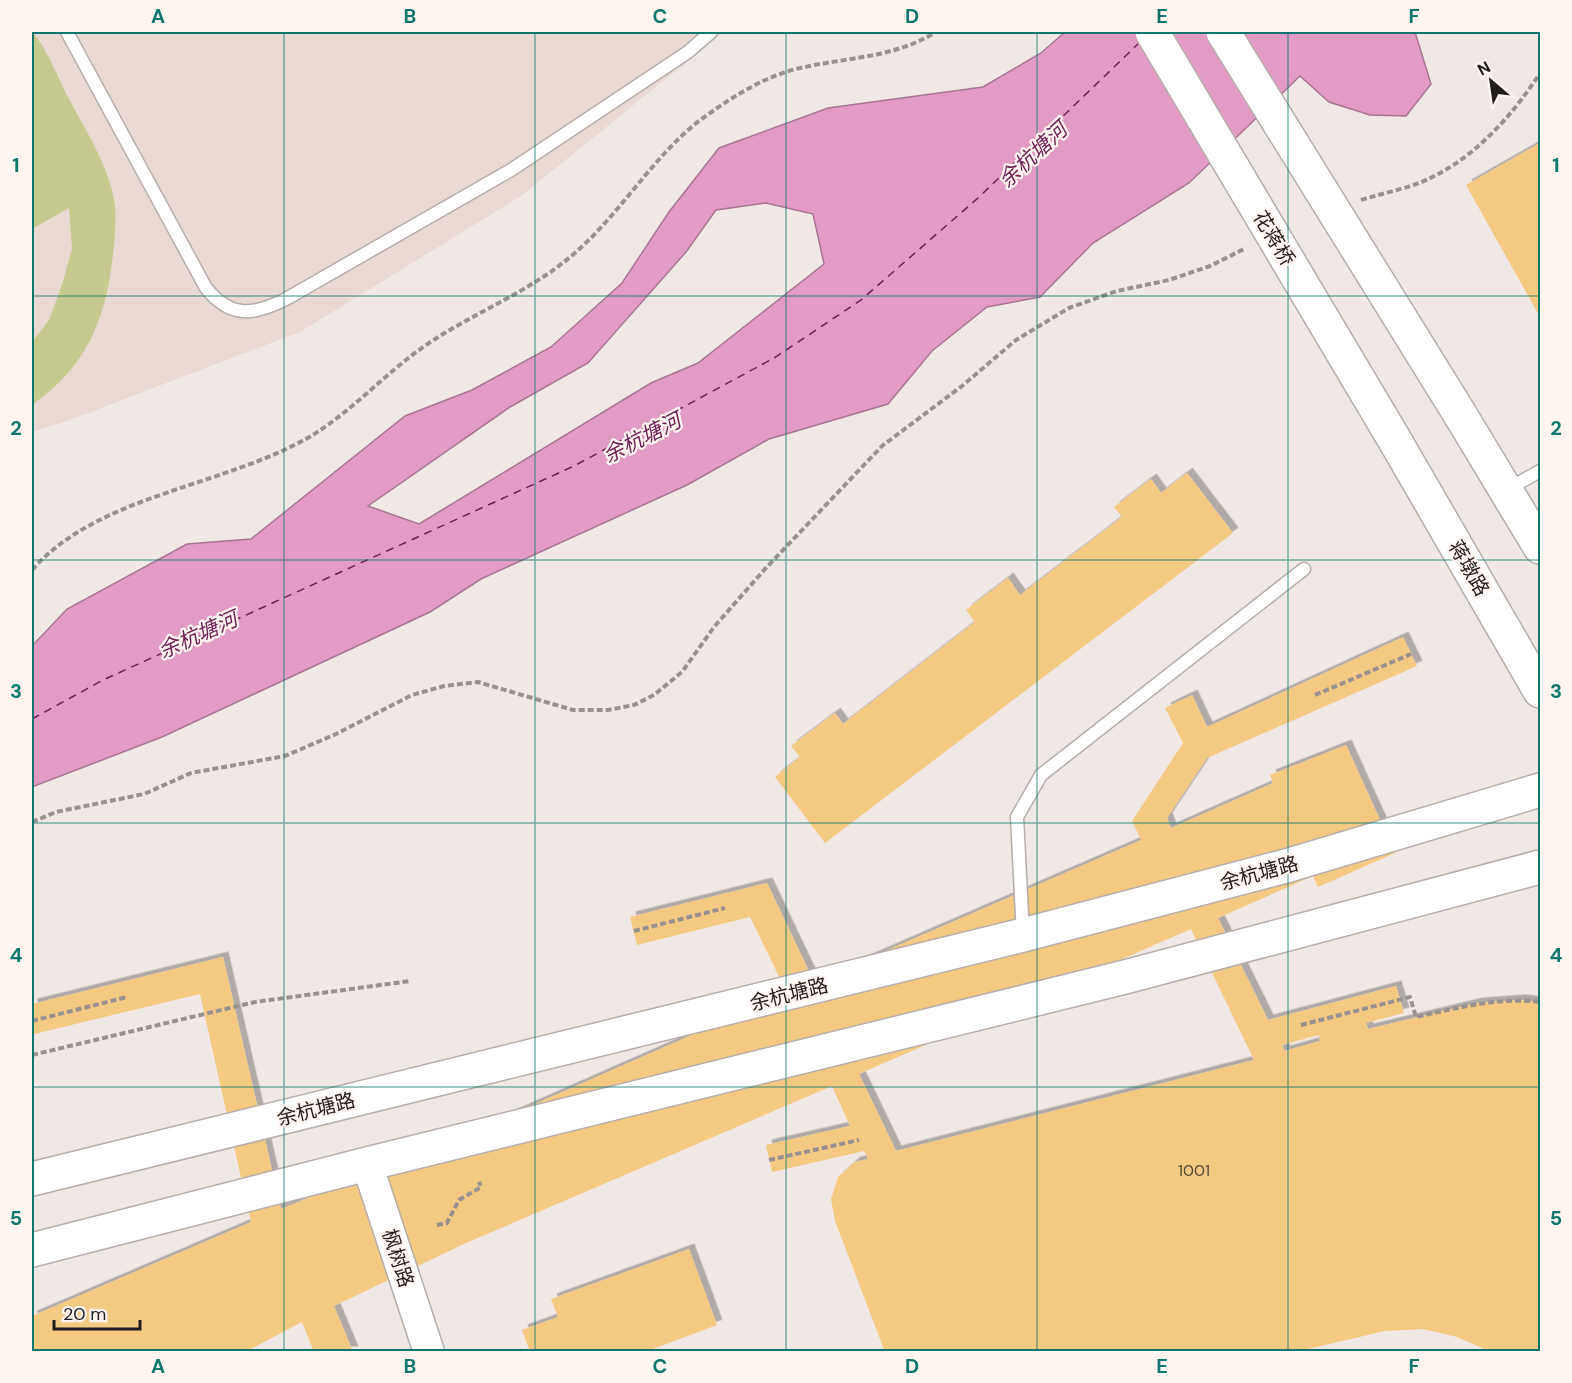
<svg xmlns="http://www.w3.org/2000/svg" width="1572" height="1383" font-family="'DM Sans','Noto Sans SC',sans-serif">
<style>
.built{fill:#e9d9d2}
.green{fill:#c7ca8f}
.water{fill:#e39bc6;stroke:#a87593;stroke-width:1.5;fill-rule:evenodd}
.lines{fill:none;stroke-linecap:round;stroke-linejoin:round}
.ferry{stroke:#6f1d55;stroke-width:1.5;stroke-dasharray:8 6;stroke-linecap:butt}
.building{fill:#f4c982;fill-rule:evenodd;filter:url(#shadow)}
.service-casing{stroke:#b6aeaa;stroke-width:15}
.tertiary-casing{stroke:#b6aeaa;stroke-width:33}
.secondary-casing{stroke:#b6aeaa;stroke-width:36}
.primary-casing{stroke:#b6aeaa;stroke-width:36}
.path{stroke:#98928f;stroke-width:4;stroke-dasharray:6 3;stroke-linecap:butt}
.service{stroke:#fff;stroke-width:12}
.tertiary{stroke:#fff;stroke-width:30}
.secondary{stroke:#fff;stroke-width:33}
.primary{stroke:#fff;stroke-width:33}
.secondary-bridge-casing{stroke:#b6aeaa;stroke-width:36;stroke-linecap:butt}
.secondary-bridge{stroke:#fff;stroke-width:33}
.grid{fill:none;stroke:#0f766e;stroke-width:1.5;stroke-opacity:0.55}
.labels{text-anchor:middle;stroke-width:4.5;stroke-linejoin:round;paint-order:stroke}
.number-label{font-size:16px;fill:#554836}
.street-label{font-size:20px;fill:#201d1c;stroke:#fef5f1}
.water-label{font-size:21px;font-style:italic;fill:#6f1d55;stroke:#fef5f1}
.neatline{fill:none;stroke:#0f766e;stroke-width:2}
.grid-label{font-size:20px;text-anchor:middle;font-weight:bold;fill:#0f766e}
</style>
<defs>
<filter id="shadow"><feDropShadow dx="5.5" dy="-5.5" stdDeviation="0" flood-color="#0004"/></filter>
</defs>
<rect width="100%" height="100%" fill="#f0e8e4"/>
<!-- built -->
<path class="built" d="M 32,32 L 724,32 L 521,196 L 300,332 L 67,421 L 32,432 Z"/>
<!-- green -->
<path class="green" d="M 32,32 C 47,48 58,78 69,99 C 86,131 107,163 114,199 C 117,216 115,237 113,254 C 106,320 87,366 32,405 L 32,342 L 49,320 L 62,285 L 72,249 L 69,208 L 32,229 Z"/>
<!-- water -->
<path class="water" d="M 1065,32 L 1415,32 L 1431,84 L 1406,116 L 1370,115 L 1329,102 L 1300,76 L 1189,183 L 1093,243 L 1040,297 L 987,307 L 932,351 L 888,404 L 769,439 L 687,485 L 481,579 L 430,612 L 162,737 L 32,787 L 32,646 L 67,609 L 187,544 L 251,539 L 405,416 L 472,390 L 551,347 L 622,283 L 669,212 L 719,148 L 828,108 L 983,87 L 1041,53 ZM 766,203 L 813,214 L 824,264 L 698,363 L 651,383 L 419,524 L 368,506 L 510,407 L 588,363 L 686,252 L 716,210 Z"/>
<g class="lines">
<!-- ferry -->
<path class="ferry" d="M 32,719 L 103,680 L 574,466 L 774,358 L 861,300 L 978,198 L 1139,43"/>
</g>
<!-- building -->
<g class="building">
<path d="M 1540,143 L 1540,317 L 1466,185 Z"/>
<path d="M 1187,473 L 1233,533 L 825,843 L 775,777 L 800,757 L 791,746 L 835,713 L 843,724 L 975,622 L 966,610 L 1008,578 L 1020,595 L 1122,517 L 1114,507 L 1151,479 L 1161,493 Z"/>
<path d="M 1403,637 L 1417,666 L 1207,758 L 1167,818 L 1171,828 L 1273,783 L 1270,775 L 1346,745 L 1395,853 L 1318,887 L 1313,876 L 1218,918 L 1268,1020 L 1396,986 L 1404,1013 L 1366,1023 L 1368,1029 L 1477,1003 L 1520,1000 L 1540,1002 L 1540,1352 L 1491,1352 L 1457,1337 L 1423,1329 L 1385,1331 L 1295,1352 L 885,1352 L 835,1221 L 831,1199 L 838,1177 L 855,1162 L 868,1159 L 864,1151 L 772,1172 L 766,1145 L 850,1126 L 832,1086 L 466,1243 L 334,1306 L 353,1352 L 314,1352 L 302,1322 L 245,1352 L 32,1352 L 32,1316 L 251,1222 L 200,994 L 34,1034 L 32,1004 L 223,957 L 281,1209 L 483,1127 L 787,993 L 750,917 L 637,945 L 630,917 L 767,883 L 814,982 L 1141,840 L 1132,821 L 1183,743 L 1165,708 L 1192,695 L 1207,727 ZM 1191,929 L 1254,1060 L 896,1151 L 859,1074 ZM 1319,1035 L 1320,1041 L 1285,1051 L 1282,1045 Z"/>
<path d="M 689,1249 L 717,1325 L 645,1352 L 530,1352 L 522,1330 L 558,1317 L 551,1299 Z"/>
</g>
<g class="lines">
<!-- service casing -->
<g class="service-casing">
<g id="service">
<path d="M 67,32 L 206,288 C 231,319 254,315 286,299 L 511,170 L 688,52 L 711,32"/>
<path d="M 1508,489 L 1540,471"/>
<path d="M 1023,935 L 1017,817 L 1041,775 L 1304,569"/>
</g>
</g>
<!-- tertiary casing -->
<g class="tertiary-casing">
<path id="tertiary" d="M 367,1164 L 429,1352"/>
</g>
<!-- secondary casing -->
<g class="secondary-casing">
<g id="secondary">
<path d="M 1461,416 L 1540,547"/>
<path d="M 1397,444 L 1540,691"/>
</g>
</g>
<!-- primary casing -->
<g class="primary-casing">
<g id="primary">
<path d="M 32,1179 L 1023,935 L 1286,866 L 1540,790"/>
<path d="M 32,1250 L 367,1164 L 1125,977 L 1540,867"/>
</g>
</g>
<!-- path -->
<g class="path">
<path d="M 1361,200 C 1380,194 1400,190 1419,183 C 1470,163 1511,118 1540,73"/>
<path d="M 32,570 C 99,494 224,487 311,436 C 354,410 387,371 429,343 C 477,311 532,291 576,252 C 624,210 658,148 710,113 C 737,94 765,77 796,69 C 845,57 892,59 936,32"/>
<path d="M 1315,695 L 1411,654"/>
<path d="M 32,822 L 56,812 L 144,794 L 191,773 L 285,756 L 336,734 L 412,695 L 444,686 L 478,682 L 573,710 L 608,710 L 634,705 L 654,695 L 682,672 L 714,627 L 765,569 L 882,446 L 962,386 L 1016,340 L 1069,308 L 1117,291 L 1169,280 L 1210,266 L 1246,248"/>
<path d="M 634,931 L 725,908"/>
<path d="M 32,1021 L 127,997"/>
<path d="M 1301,1025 L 1410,997 L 1416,1017 C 1457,1008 1498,997 1540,1002"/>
<path d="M 32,1055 L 255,1002 L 410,981"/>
<path d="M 769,1160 L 859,1140"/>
<path d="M 437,1225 L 447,1223 L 459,1200 L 481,1187 L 479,1182"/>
</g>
<!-- service -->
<use href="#service" class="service"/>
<!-- tertiary -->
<use href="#tertiary" class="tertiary"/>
<!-- secondary -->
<use href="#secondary" class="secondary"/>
<!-- primary -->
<use href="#primary" class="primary"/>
<!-- secondary-bridge casing -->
<g class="secondary-bridge-casing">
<g id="secondary-bridge">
<path d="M 1152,32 L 1397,444"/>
<path d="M 1223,32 L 1461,416"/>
</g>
</g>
<!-- secondary-bridge -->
<use href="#secondary-bridge" class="secondary-bridge"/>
</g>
<!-- grid -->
<path class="grid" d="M 284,32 L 284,1352M 535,32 L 535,1352M 786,32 L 786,1352M 1037,32 L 1037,1352M 1288,32 L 1288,1352M 32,296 L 1540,296M 32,560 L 1540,560M 32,823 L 1540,823M 32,1087 L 1540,1087"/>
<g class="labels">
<!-- number labels -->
<g class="number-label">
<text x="1194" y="1176">1001</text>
</g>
<!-- street labels -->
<g class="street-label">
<text transform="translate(1274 238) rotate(59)" y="7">花蒋桥</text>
<text transform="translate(1469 568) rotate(60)" y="7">蒋墩路</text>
<text transform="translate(1259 873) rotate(-15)" y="7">余杭塘路</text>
<text transform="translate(789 994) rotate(-14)" y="7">余杭塘路</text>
<text transform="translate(316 1109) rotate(-14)" y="7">余杭塘路</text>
<text transform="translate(398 1258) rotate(72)" y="7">枫树路</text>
</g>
<!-- water labels -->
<g class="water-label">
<text transform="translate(1033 155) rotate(-43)" y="7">余杭塘河</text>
<text transform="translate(642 438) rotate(-27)" y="7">余杭塘河</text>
<text transform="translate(198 635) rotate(-24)" y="7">余杭塘河</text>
</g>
</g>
<!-- border -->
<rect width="1572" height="1383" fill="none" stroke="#fef5f1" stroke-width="66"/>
<!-- north arrow -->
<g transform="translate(1491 81) rotate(331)" stroke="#fef5f1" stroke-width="4.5" paint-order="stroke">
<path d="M0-4.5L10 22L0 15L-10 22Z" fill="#201d1c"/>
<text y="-9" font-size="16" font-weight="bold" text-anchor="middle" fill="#201d1c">N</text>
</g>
<!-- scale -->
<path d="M54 1320v9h86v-9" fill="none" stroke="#201d1c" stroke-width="3"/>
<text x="63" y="1320" font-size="18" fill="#201d1c" stroke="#fef5f1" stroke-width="4.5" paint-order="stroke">20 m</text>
<rect x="33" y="33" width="1506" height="1317" class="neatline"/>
<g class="grid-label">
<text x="158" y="23">A</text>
<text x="410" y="23">B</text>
<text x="660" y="23">C</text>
<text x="912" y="23">D</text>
<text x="1162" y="23">E</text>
<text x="1414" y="23">F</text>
<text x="16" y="172">1</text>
<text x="1556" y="172">1</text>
<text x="16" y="435">2</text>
<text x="1556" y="435">2</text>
<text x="16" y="698">3</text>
<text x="1556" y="698">3</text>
<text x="16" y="962">4</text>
<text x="1556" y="962">4</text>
<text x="16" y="1225">5</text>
<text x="1556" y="1225">5</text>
<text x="158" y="1373">A</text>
<text x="410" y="1373">B</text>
<text x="660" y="1373">C</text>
<text x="912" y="1373">D</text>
<text x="1162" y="1373">E</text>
<text x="1414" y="1373">F</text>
</g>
</svg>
